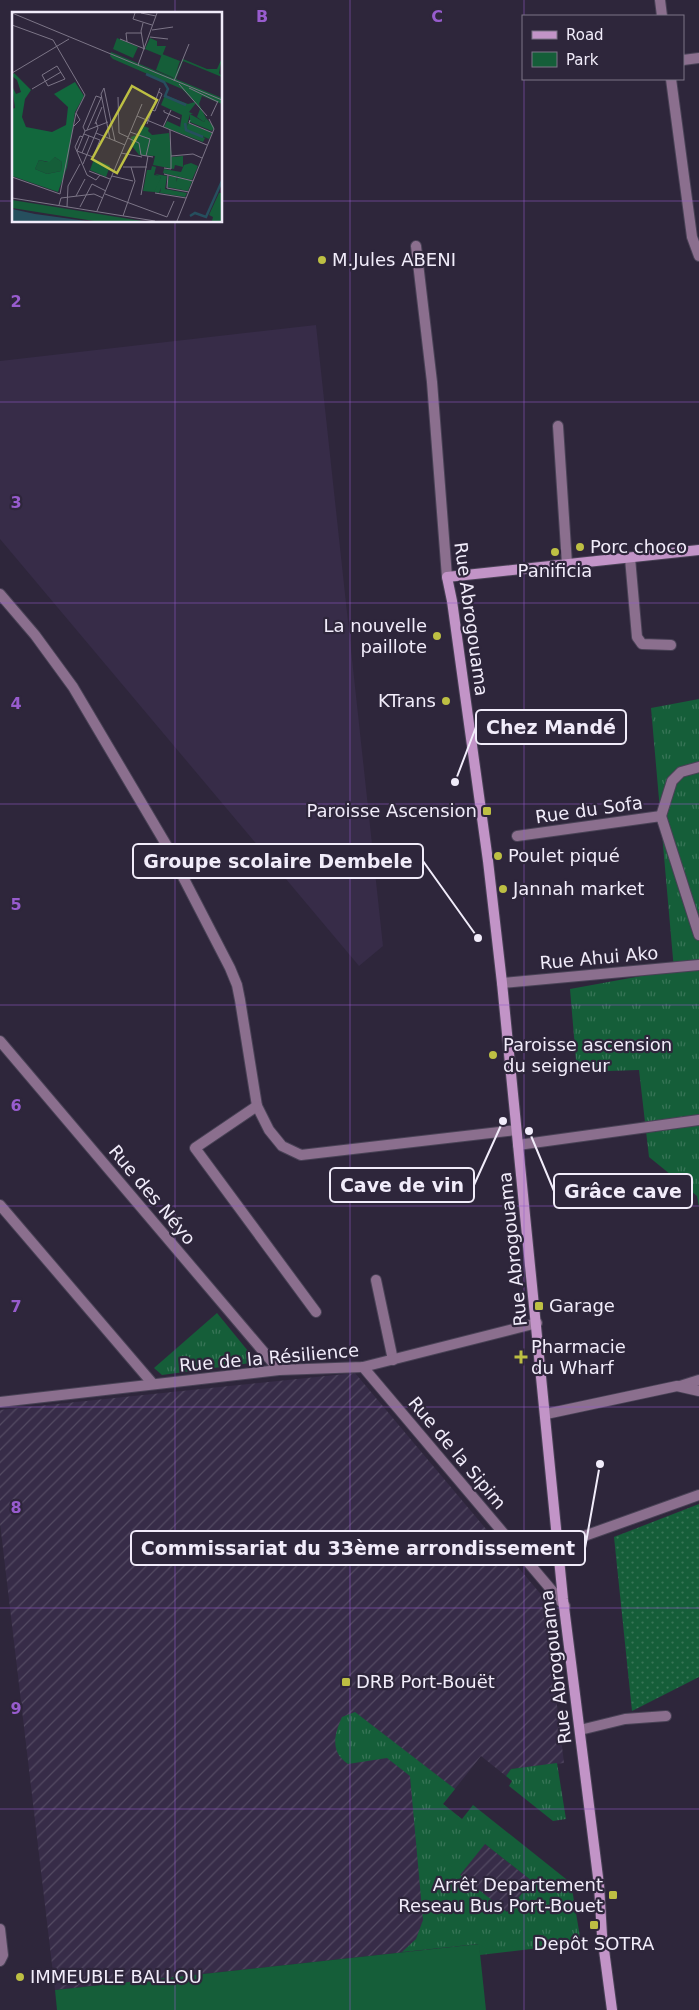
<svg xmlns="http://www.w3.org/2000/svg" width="699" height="2010" font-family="'DejaVu Sans',sans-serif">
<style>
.built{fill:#372c48}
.industrial{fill:url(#industrial-furrows)}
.grass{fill:url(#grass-tufts);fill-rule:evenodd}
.park{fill:#155e39}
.garden{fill:url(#garden-dots)}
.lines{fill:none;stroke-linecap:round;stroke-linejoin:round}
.street-casing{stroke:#494256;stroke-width:12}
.secondary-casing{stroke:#494256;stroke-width:12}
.street{stroke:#8b6f8e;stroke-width:10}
.secondary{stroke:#c294c7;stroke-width:10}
.grid{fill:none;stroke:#985cce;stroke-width:1;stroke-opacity:0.55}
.poi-dot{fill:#bdbf43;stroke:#2e263b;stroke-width:2}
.labels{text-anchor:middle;stroke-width:4.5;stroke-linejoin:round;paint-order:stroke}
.poi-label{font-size:18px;fill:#f1ecfa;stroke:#2e263b;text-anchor:start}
.street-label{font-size:18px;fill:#f1ecfa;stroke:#2e263b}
.inset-river{fill:none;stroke:#264f5e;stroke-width:2.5}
.inset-road{fill:none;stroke:#7c7587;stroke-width:1}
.view{fill:#bdbf43;fill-opacity:0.15;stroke:#bdbf43;stroke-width:2.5}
.inset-edge{fill:none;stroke:#f1ecfa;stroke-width:2.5}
.grid-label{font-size:16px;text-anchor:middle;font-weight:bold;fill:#985cce;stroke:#2e263b;stroke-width:4.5;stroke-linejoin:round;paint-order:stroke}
.leader{fill:none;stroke:#f1ecfa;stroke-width:2}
.callout-dot{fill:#f1ecfa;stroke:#2e263b;stroke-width:2}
.callout{fill:#2e263b;stroke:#f1ecfa;stroke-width:2}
.callout-label{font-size:19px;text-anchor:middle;font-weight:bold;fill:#f1ecfa}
</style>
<defs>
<pattern id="industrial-furrows" width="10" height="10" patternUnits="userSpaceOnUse" patternTransform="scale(1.25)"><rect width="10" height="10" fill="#372c48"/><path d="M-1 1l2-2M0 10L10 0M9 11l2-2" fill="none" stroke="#544b63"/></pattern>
<pattern id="grass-tufts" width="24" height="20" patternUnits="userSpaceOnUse" patternTransform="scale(1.25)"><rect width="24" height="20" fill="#155e39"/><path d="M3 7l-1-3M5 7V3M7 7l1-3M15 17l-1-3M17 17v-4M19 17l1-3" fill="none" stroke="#387557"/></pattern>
<pattern id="garden-dots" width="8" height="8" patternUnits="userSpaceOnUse" patternTransform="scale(1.25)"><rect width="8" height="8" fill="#155e39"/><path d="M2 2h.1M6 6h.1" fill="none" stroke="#387557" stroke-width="1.8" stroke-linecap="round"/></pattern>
</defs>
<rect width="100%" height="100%" fill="#2e263b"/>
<!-- built -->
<path class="built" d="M 316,325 L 383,946 L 359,966 L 0,539 L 0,361 Z"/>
<!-- industrial -->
<path class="industrial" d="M 355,1373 L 544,1598 L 564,1763 L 511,1769 L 506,1776 L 481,1756 L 443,1804 L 488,1840 L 485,1844 L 532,1881 L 479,1944 L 55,1990 L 0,1523 L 0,1410 Z"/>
<!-- grass -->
<g class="grass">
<path d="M 699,699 L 699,1207 L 697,1196 L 649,1157 L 639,1070 L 577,1072 L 570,989 L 674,970 L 651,708 Z"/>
<path d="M 217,1313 L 257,1362 L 162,1375 L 154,1368 Z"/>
<path d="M 355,1712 L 455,1789 L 443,1804 L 462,1819 L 473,1805 L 571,1883 L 581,1943 L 480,1955 L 478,1944 L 402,1952 L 416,1939 L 423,1920 L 410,1776 L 387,1758 L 348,1764 C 330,1752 334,1735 342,1717 ZM 485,1844 L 532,1881 L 507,1912 L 460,1875 Z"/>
<path d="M 557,1763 L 566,1819 L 553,1821 L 509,1786 L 512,1781 L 506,1776 L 511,1769 Z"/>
</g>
<!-- park -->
<path class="park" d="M 479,1944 L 486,2010 L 57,2010 L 55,1990 Z"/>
<!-- garden -->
<path class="garden" d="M 699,1504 L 699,1677 L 632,1711 L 614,1537 Z"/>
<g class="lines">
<!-- street casing -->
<g class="street-casing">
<g id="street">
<path d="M 660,0 L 662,16"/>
<path d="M 683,60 L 699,58"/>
<path d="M 671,79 L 692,237 L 699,256"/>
<path d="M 416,246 L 432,382 L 447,577"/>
<path d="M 558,426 L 567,564"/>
<path d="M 630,558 L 637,637 L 642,644 L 671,645"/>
<path d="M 0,594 L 35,635 L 73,687 L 167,846 L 230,968 L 237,985 L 240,1000 L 257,1106 L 269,1130 L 282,1146 L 301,1155 L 516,1130"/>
<path d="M 661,816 L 672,781 L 681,772 L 699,767"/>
<path d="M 517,836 L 661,816 L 699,935"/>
<path d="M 502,983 L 699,965"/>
<path d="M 0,1041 L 279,1370"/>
<path d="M 257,1106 L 195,1148 L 316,1312"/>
<path d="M 518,1145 L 699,1120"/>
<path d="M 0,1205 L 153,1384"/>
<path d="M 376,1280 L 393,1360"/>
<path d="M 363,1367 L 565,1606"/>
<path d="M 680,1386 L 699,1380"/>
<path d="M 0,1402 L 279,1370 L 363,1367 L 537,1323"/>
<path d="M 546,1414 L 677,1386 L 699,1391"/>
<path d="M 559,1545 L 699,1495"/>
<path d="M 580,1730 L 625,1719 L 666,1716"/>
<path d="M 0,1929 L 3,1955 L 0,1961"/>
</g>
</g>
<!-- secondary casing -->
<g class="secondary-casing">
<path id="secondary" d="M 612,2010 L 602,1935 L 599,1885 L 563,1599 L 502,983 L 488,861 L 452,601 L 447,577 L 699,550"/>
</g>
<!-- street -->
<use href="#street" class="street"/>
<!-- secondary -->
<use href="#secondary" class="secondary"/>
</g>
<!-- grid -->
<path class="grid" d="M 175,0 L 175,14M 350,0 L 350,2010M 524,0 L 524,16M 524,79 L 524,2010M 0,201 L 14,201M 221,201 L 699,201M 175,221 L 175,2010M 0,402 L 699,402M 0,603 L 699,603M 0,804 L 699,804M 0,1005 L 699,1005M 0,1206 L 699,1206M 0,1407 L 699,1407M 0,1608 L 699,1608M 0,1809 L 699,1809"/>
<!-- markers -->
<g class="poi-dot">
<circle cx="322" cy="260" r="5"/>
<circle cx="580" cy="547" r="5"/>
<circle cx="555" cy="552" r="5"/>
<circle cx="437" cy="636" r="5"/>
<circle cx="446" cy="701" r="5"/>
<rect x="482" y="806" width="10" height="10" rx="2.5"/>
<circle cx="498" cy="856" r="5"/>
<circle cx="503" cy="889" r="5"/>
<circle cx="493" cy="1055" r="5"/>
<rect x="534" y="1301" width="10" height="10" rx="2.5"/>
<path d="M518.5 1349.5h5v5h5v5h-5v5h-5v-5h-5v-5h5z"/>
<rect x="341" y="1677" width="10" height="10" rx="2.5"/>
<rect x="608" y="1890" width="10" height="10" rx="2.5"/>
<rect x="589" y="1920" width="10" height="10" rx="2.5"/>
<circle cx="20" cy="1977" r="5"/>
</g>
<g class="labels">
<!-- poi labels -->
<g class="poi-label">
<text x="332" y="266">M.Jules ABENI</text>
<text x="590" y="553">Porc choco</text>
<text x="555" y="577" text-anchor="middle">Panificia</text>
<text x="427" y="632" text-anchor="end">La nouvelle<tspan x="427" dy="21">paillote</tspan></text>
<text x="436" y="707" text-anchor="end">KTrans</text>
<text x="477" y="817" text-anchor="end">Paroisse Ascension</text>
<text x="508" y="862">Poulet piqué</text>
<text x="513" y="895">Jannah market</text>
<text x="503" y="1051">Paroisse ascension<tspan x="503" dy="21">du seigneur</tspan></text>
<text x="549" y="1312">Garage</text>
<text x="531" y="1353">Pharmacie<tspan x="531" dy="21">du Wharf</tspan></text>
<text x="356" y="1688">DRB Port-Bouët</text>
<text x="603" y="1891" text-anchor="end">Arrêt Departement<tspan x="603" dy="21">Reseau Bus Port-Bouet</tspan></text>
<text x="594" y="1950" text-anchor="middle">Depôt SOTRA</text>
<text x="30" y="1983">IMMEUBLE BALLOU</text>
</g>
<!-- street labels -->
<g class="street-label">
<text transform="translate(471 619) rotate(82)" y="6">Rue Abrogouama</text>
<text transform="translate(589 810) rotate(-8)" y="6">Rue du Sofa</text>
<text transform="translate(599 958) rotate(-5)" y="6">Rue Ahui Ako</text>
<text transform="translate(152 1195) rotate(50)" y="6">Rue des Néyo</text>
<text transform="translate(513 1249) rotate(-96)" y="6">Rue Abrogouama</text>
<text transform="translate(269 1358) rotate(-5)" y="6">Rue de la Résilience</text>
<text transform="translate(457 1453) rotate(50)" y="6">Rue de la Sipim</text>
<text transform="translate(556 1667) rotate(-97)" y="6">Rue Abrogouama</text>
</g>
</g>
<!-- overview -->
<g transform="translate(12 12)">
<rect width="210" height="210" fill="#2e263b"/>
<path d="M 105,26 L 126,35 L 121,46 L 101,37 ZM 138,26 L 145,29 L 145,34 L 154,34 L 150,44 L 133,37 ZM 99,40 L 161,66 L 171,47 L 195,57 L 205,57 L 210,46 L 207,61 L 210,65 L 171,49 L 164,67 L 210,86 L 210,92 L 190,84 L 187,92 L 194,106 L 192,110 L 185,105 L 188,97 L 184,91 L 177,100 L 181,102 L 178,102 L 174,117 L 195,127 L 168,116 L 170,103 L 149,93 L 155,78 L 155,84 L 176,92 L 183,90 L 170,77 L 101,47 L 98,44 ZM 129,113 L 137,116 L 136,119 L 140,123 L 157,121 L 160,145 L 171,144 L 171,155 L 163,153 L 162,157 L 141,153 L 143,144 L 127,143 L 120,134 L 119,125 L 125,123 ZM 43,145 L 50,150 L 49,159 L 35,162 L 23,157 L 27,148 L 35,150 ZM 140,154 L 144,155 L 142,163 L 149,164 L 147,174 L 142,180 L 131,179 L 135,158 L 139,158 ZM 207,181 L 210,181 L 210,209 L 200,209 L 201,205 L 197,203 Z" fill="#155e39"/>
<path d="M 2,61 L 19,78 L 13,87 L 10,105 L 14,115 L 40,120 L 54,113 L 56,95 L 42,82 L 63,70 L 72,84 L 63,100 L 55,155 L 46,180 L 0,164 L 0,97 L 3,96 L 0,74 L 4,82 L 9,80 L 5,68 L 0,64 ZM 43,145 L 50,150 L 49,159 L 35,162 L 23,157 L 27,148 L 37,150 Z" fill="#12683d" fill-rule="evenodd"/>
<path d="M 82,147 L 98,154 L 94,165 L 78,158 ZM 0,188 L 130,209 L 82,209 L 0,196 Z" fill="#155e39"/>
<path d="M 150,42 L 168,49 L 162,66 L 144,58 ZM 178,102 L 192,110 L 194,106 L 202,115 L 200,119 L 178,110 ZM 155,109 L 193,126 L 191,130 L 152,115 ZM 176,111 L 200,121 L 197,127 L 174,117 ZM 179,151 L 186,154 L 180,168 L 151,161 L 152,157 L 169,160 L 172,153 ZM 143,162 L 155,164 L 153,177 L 175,181 L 173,185 L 148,181 L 149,176 L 147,181 L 142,180 L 149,165 ZM 157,164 L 165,165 L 164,170 L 166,165 L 180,169 L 176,179 L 155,175 Z" fill="#155e39"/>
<path d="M 0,197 L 23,202 L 74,209 L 0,209 Z" fill="#264f5e"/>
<path class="inset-river" d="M 134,62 L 152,70 L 156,77 L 153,84 L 174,93M 173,111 L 174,118 L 191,125M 178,204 L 183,201 L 194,205 L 210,169"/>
<path class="inset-road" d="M 0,1 L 210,88M 123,1 L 121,7 L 140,13M 129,1 L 144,4M 131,11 L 129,19 L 132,37M 0,13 L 41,28 L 73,83 L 64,101 L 48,182 L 0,165M 140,18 L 161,15M 138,25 L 156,27M 108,27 L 133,37M 115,30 L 114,21 L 129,21M 126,53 L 145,1M 45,54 L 53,67 L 36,74 L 30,63 ZM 0,61 L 57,27M 162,69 L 177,32M 167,72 L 195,104M 177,76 L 206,90M 20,77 L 49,60M 106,85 L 107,121 L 116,125M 140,98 L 143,99 L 150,82 L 147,80M 152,98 L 152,100 L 168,107M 125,104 L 195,133M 199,104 L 206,89M 178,108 L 177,111 L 201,121M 83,112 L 90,95M 135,112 L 148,76M 62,114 L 68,108 L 64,101M 151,115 L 159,98M 75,118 L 89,86M 158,118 L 159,144 L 181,142 L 190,146M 73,119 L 71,115 L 84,84 L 90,86M 118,120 L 138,127 L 134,144M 84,121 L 113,133M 72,122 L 88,128 L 81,145 L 65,139 L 73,119 L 96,110M 71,125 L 68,124 L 63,135 L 75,163 L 84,168 L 88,163M 116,126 L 127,131 L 129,143 L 141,145M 98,127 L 89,82 L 92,76 L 103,129M 70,141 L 77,124M 109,141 L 130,145M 71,152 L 86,116 L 84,110M 111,155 L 135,155M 152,156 L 159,157 L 159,144M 77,159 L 98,167M 152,162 L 181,169M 156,163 L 155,176 L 177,180M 100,164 L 121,169M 143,181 L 174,186M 93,182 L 155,205 L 162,189M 129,183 L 136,144M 64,184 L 73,167M 0,186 L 143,209M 47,193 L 49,186 L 82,182 L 91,186M 55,195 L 56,174 L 68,152M 68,195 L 80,172 L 94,179M 85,199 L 130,92M 111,204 L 123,169 L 119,155M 165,209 L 202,117 L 197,107"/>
<path class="view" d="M 120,74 L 145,88 L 105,161 L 80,147 Z"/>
<rect width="210" height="210" class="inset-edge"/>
</g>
<g class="grid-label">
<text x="262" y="22">B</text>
<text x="437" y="22">C</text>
<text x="16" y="307">2</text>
<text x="16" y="508">3</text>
<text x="16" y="709">4</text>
<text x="16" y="910">5</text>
<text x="16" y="1111">6</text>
<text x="16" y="1312">7</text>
<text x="16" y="1513">8</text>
<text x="16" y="1714">9</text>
</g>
<!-- callouts -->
<path class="leader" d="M455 782L476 727M478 938L423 861M503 1121L474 1185M529 1131L554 1191M600 1464L585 1548"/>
<g class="callout-dot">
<circle cx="455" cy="782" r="5"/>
<circle cx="478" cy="938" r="5"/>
<circle cx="503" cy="1121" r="5"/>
<circle cx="529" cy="1131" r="5"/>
<circle cx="600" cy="1464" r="5"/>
</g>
<g class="callout">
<rect x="476" y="710" width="150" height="34" rx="5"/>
<rect x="133" y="844" width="290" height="34" rx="5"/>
<rect x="330" y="1168" width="144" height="34" rx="5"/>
<rect x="554" y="1174" width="138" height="34" rx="5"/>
<rect x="131" y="1531" width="454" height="34" rx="5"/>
</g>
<g class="callout-label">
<text x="551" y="734">Chez Mandé</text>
<text x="278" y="868">Groupe scolaire Dembele</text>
<text x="402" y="1192">Cave de vin</text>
<text x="623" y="1198">Grâce cave</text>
<text x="358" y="1555">Commissariat du 33ème arrondissement</text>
</g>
<!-- legend -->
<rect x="522" y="15" width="162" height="65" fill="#2e263b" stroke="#7c7587"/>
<rect x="532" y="31" width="25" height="8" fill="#c294c7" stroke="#7c7587"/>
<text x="566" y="40" font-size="15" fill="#f1ecfa">Road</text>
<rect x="532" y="52" width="25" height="15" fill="#155e39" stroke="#7c7587"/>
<text x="566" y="65" font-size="15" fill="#f1ecfa">Park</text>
</svg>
